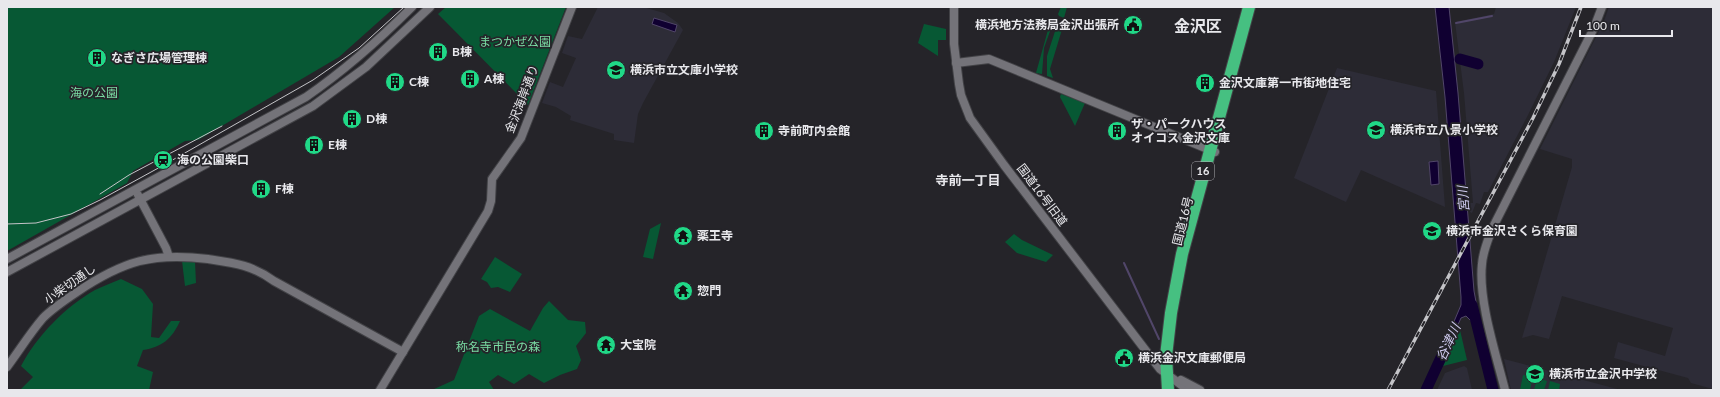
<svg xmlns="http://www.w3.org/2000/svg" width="1720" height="397" font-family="Lato,'Noto Sans JP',sans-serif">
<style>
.built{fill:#2d2c37}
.green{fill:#075834}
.water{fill:#100031;stroke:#514669}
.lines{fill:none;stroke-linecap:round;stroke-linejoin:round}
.stream{stroke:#514669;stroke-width:2}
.river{stroke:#100031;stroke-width:11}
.minor-casing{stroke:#424246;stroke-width:10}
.highway-casing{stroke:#424246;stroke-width:14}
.minor{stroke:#747379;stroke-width:8}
.highway{stroke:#46c081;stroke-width:12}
.tram{stroke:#c4c4c8;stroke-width:1}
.rail-casing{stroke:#c4c4c8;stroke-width:3.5}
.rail{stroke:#252429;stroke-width:2;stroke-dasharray:6;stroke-linecap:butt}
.labels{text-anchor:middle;stroke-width:3.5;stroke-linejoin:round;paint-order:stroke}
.shield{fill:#252429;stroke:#aeadb2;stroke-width:1}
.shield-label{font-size:11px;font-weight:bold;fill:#e8e8ec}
.poi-label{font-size:12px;font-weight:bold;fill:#e8e8ec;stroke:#252429;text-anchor:start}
.park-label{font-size:12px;fill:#7adda4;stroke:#252429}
.street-label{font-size:12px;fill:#e8e8ec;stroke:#252429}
.neighbourhood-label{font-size:13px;font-weight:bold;fill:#e8e8ec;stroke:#252429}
.water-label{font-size:13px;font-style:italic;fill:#d0ccf0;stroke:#252429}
.district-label{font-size:16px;font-weight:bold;fill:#e8e8ec;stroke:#252429}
</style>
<rect width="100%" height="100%" fill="#252429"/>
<!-- built -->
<g class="built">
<path d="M 598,7 L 643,7 L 664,13 L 678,23 L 683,30 L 643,103 L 638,114 L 634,143 L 614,140 L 614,134 L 570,120 L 571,116 L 556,107 L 542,103 L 550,82 L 563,87 L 576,58 L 562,53 L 568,36 L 582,39 Z"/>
<path d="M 1496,7 L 1576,7 L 1554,62 L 1528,115 L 1488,192 L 1484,192 L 1480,204 L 1476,203 L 1472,213 L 1470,212 L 1469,203 L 1473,203 L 1464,93 L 1455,22 L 1494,14 Z"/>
<path d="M 1609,7 L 1713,7 L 1713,389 L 1691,383 L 1688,378 L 1614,358 L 1618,342 L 1665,356 L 1673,328 L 1562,296 L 1549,339 L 1533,335 L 1522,338 L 1572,167 L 1572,159 L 1540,149 L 1604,21 Z"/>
<path d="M 1337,68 L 1436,91 L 1445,207 L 1361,170 L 1346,202 L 1294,178 Z"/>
<path d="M 1504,359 L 1621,390 L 1511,390 Z"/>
<path d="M 1464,366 L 1467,368 L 1472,390 L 1437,390 L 1445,373 Z"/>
</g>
<!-- green -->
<g class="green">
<path d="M 7,7 L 395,7 L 339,57 L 198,140 L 185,141 L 133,171 L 127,183 L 7,251 Z"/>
<path d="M 446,7 L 566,7 L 528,105 L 438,14 Z"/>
<path d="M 1061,7 L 1067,7 L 1064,18 L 1059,16 L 1058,14 Z"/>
<path d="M 1051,19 L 1054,20 L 1044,48 L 1042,74 L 1036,73 Z"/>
<path d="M 1058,22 L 1064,23 L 1050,69 L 1053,78 L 1047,76 L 1047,56 Z"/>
<path d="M 924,24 L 946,29 L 946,40 L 938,40 L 938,56 L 918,43 Z"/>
<path d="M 1061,94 L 1085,103 L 1075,126 L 1060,97 Z"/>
<path d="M 661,223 L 653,259 L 643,257 L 650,229 Z"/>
<path d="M 1014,234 L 1022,240 L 1053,255 L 1046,262 L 1017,253 L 1005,242 Z"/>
<path d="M 495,257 L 522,274 L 510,292 L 498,287 L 491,288 L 487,282 L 481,279 Z"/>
<path d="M 182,261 L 195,262 L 196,283 L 185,286 Z"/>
<path d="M 121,279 L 142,289 L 153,304 L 151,337 L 159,338 L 171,321 L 180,321 C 172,339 162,347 143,350 L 137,366 L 153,372 L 149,390 L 20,390 L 33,377 L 21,366 C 37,336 65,307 95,290 C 103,286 112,283 121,279 Z"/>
<path d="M 549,301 L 568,320 L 585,322 L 586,333 L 576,346 L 581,360 L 577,369 L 560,375 L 544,383 L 529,374 L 514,384 L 498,375 L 489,382 L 494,390 L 432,390 L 454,380 L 479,316 L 490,309 L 530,331 L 543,308 Z"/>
<path d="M 1460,330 L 1467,360 L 1443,366 Z"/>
<path d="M 1523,375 L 1533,377 L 1530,390 L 1520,390 Z"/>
<path d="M 1537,378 L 1547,381 L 1544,390 L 1534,390 Z"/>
<path d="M 1550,381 L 1560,384 L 1559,390 L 1548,390 Z"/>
</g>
<!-- water -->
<g class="water">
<path d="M 1435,7 L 1449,7 L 1458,93 L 1474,291 L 1479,318 L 1470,320 L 1466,316 L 1461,318 L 1440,365 L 1436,364 L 1461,305 L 1461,297 L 1445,97 Z"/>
<path d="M 654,18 L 677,25 L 675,32 L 652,24 Z"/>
<path d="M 1438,161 L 1439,184 L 1431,185 L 1429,162 Z"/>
</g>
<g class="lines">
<!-- stream -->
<g class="stream">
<path d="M 1456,23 L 1492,16"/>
<path d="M 1124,263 L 1159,339"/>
</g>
<!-- river -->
<g class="river">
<path d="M 1460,59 L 1478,64"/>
<path d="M 1472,305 L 1493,390"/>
<path d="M 1426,390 L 1444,351"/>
</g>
<!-- minor casing -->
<g class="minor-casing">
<g id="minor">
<path d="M 954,7 L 954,44 L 959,84 L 961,95 L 970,118 L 1004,165 L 1153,360 L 1160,369 L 1188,390"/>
<path d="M 956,63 L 989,59 L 1215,152"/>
<path d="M 138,195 L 166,248 L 169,257"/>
<path d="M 7,259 L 306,97 C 345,70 379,40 412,7"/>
<path d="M 7,272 L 313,106 L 366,67 L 430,7"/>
<path d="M 7,367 C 19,351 30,333 43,318 C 53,308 65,300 77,292 C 123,261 153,252 208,259 C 235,263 252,265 274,281 L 403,352"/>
<path d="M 1181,380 L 1200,390"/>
<path d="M 380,390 L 488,211 L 491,201 L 492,179 L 521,138 L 572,7"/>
<path d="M 1505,390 C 1496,354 1478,300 1482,264 C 1483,251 1488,240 1492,229 L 1594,28 L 1602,7"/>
</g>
</g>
<!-- highway casing -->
<g class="highway-casing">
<path id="highway" d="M 1168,390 L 1166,356 L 1171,313 L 1182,254 L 1249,7"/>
</g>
<!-- minor -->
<use href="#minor" class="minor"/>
<!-- highway -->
<use href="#highway" class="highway"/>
<!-- tram -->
<g class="tram">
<path d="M 100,194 L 129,175 L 222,126"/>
<path d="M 7,224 L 36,223 L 71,214 L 100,200 L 162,166 L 313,80 L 359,48 L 404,7"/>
</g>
<!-- rail casing -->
<g class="rail-casing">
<path id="rail" d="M 1388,390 L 1533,118 L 1559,64 L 1581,7"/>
</g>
<!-- rail -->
<use href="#rail" class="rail"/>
</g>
<!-- icons -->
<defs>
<g id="civic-disc" transform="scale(1)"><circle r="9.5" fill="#20d887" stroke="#252429"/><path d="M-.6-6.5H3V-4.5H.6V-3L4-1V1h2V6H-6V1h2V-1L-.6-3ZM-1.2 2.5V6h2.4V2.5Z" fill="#111"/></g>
<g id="building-disc" transform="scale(1)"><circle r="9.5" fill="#20d887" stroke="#252429"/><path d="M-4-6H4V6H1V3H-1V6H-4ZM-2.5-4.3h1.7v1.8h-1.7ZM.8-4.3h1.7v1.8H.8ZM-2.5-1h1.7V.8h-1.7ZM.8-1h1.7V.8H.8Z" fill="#111"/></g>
<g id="school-disc" transform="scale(1)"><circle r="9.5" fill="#20d887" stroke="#252429"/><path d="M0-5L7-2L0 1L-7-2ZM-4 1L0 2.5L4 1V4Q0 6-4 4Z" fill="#111"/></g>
<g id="station-disc" transform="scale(1)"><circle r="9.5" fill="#20d887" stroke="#252429"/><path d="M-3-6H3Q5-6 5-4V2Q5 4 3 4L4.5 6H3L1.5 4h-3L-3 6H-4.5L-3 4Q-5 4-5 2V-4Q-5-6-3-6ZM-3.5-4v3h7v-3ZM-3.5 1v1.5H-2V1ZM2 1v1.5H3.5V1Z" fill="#111"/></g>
<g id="temple-disc" transform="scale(1)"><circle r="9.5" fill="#20d887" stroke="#252429"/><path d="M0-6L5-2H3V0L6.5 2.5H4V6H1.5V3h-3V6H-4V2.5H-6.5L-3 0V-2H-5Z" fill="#111"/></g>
</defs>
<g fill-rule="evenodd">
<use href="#civic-disc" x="1133" y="25"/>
<use href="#building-disc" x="438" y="52"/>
<use href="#building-disc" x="97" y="58"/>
<use href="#school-disc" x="616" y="70"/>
<use href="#building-disc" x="470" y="79"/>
<use href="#building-disc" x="395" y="82"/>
<use href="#building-disc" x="1205" y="83"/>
<use href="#building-disc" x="352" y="119"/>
<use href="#school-disc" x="1376" y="130"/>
<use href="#building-disc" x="764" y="131"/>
<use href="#building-disc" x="1117" y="131"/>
<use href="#building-disc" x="314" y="145"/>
<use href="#station-disc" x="163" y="160"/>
<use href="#building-disc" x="261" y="189"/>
<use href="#school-disc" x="1432" y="231"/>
<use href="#temple-disc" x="683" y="236"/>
<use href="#temple-disc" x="683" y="291"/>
<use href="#temple-disc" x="606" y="345"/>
<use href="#civic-disc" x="1124" y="358"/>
<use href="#school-disc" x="1535" y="374"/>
</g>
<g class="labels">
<!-- shield labels -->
<rect class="shield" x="1192" y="162" width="22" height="18" rx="3"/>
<g class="shield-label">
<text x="1203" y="175">16</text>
</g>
<!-- poi labels -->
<g class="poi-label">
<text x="1119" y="29" text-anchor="end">横浜地方法務局金沢出張所</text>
<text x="452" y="56">B棟</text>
<text x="111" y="62">なぎさ広場管理棟</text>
<text x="630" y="74">横浜市立文庫小学校</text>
<text x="484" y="83">A棟</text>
<text x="409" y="86">C棟</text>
<text x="1219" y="87">金沢文庫第一市街地住宅</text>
<text x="366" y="123">D棟</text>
<text x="1131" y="128">ザ・パークハウス<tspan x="1131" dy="14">オイコス 金沢文庫</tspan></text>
<text x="1390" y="134">横浜市立八景小学校</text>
<text x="778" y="135">寺前町内会館</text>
<text x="328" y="149">E棟</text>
<text x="177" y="164">海の公園柴口</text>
<text x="275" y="193">F棟</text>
<text x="1446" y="235">横浜市金沢さくら保育園</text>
<text x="697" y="240">薬王寺</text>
<text x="697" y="295">惣門</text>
<text x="620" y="349">大宝院</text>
<text x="1138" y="362">横浜金沢文庫郵便局</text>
<text x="1549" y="378">横浜市立金沢中学校</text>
</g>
<!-- park labels -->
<g class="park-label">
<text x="515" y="46">まつかぜ公園</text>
<text x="94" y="97">海の公園</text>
<text x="498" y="351">称名寺市民の森</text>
</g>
<!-- street labels -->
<g class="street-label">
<text transform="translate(522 99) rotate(-69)" y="4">金沢海岸通り</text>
<text transform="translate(1042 195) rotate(53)" y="4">国道16号旧道</text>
<text transform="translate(1183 221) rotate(-76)" y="4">国道16号</text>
<text transform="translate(70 284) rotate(-35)" y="4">小柴切通し</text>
</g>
<!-- neighbourhood labels -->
<g class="neighbourhood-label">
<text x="968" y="185">寺前一丁目</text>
</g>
<!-- water labels -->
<g class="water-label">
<text transform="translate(1463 199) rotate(-95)" y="5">宮川</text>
<text transform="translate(1448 342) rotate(-65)" y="5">谷津川</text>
</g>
<!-- district labels -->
<g class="district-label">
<text x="1198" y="32">金沢区</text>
</g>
</g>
<!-- border -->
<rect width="1720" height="397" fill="none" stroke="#e8e8ec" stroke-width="16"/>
<!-- scale -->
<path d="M1580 30v6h92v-6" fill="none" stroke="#e8e8ec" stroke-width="2"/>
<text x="1586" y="30" font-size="12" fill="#e8e8ec" stroke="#252429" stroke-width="3" paint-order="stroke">100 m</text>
</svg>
